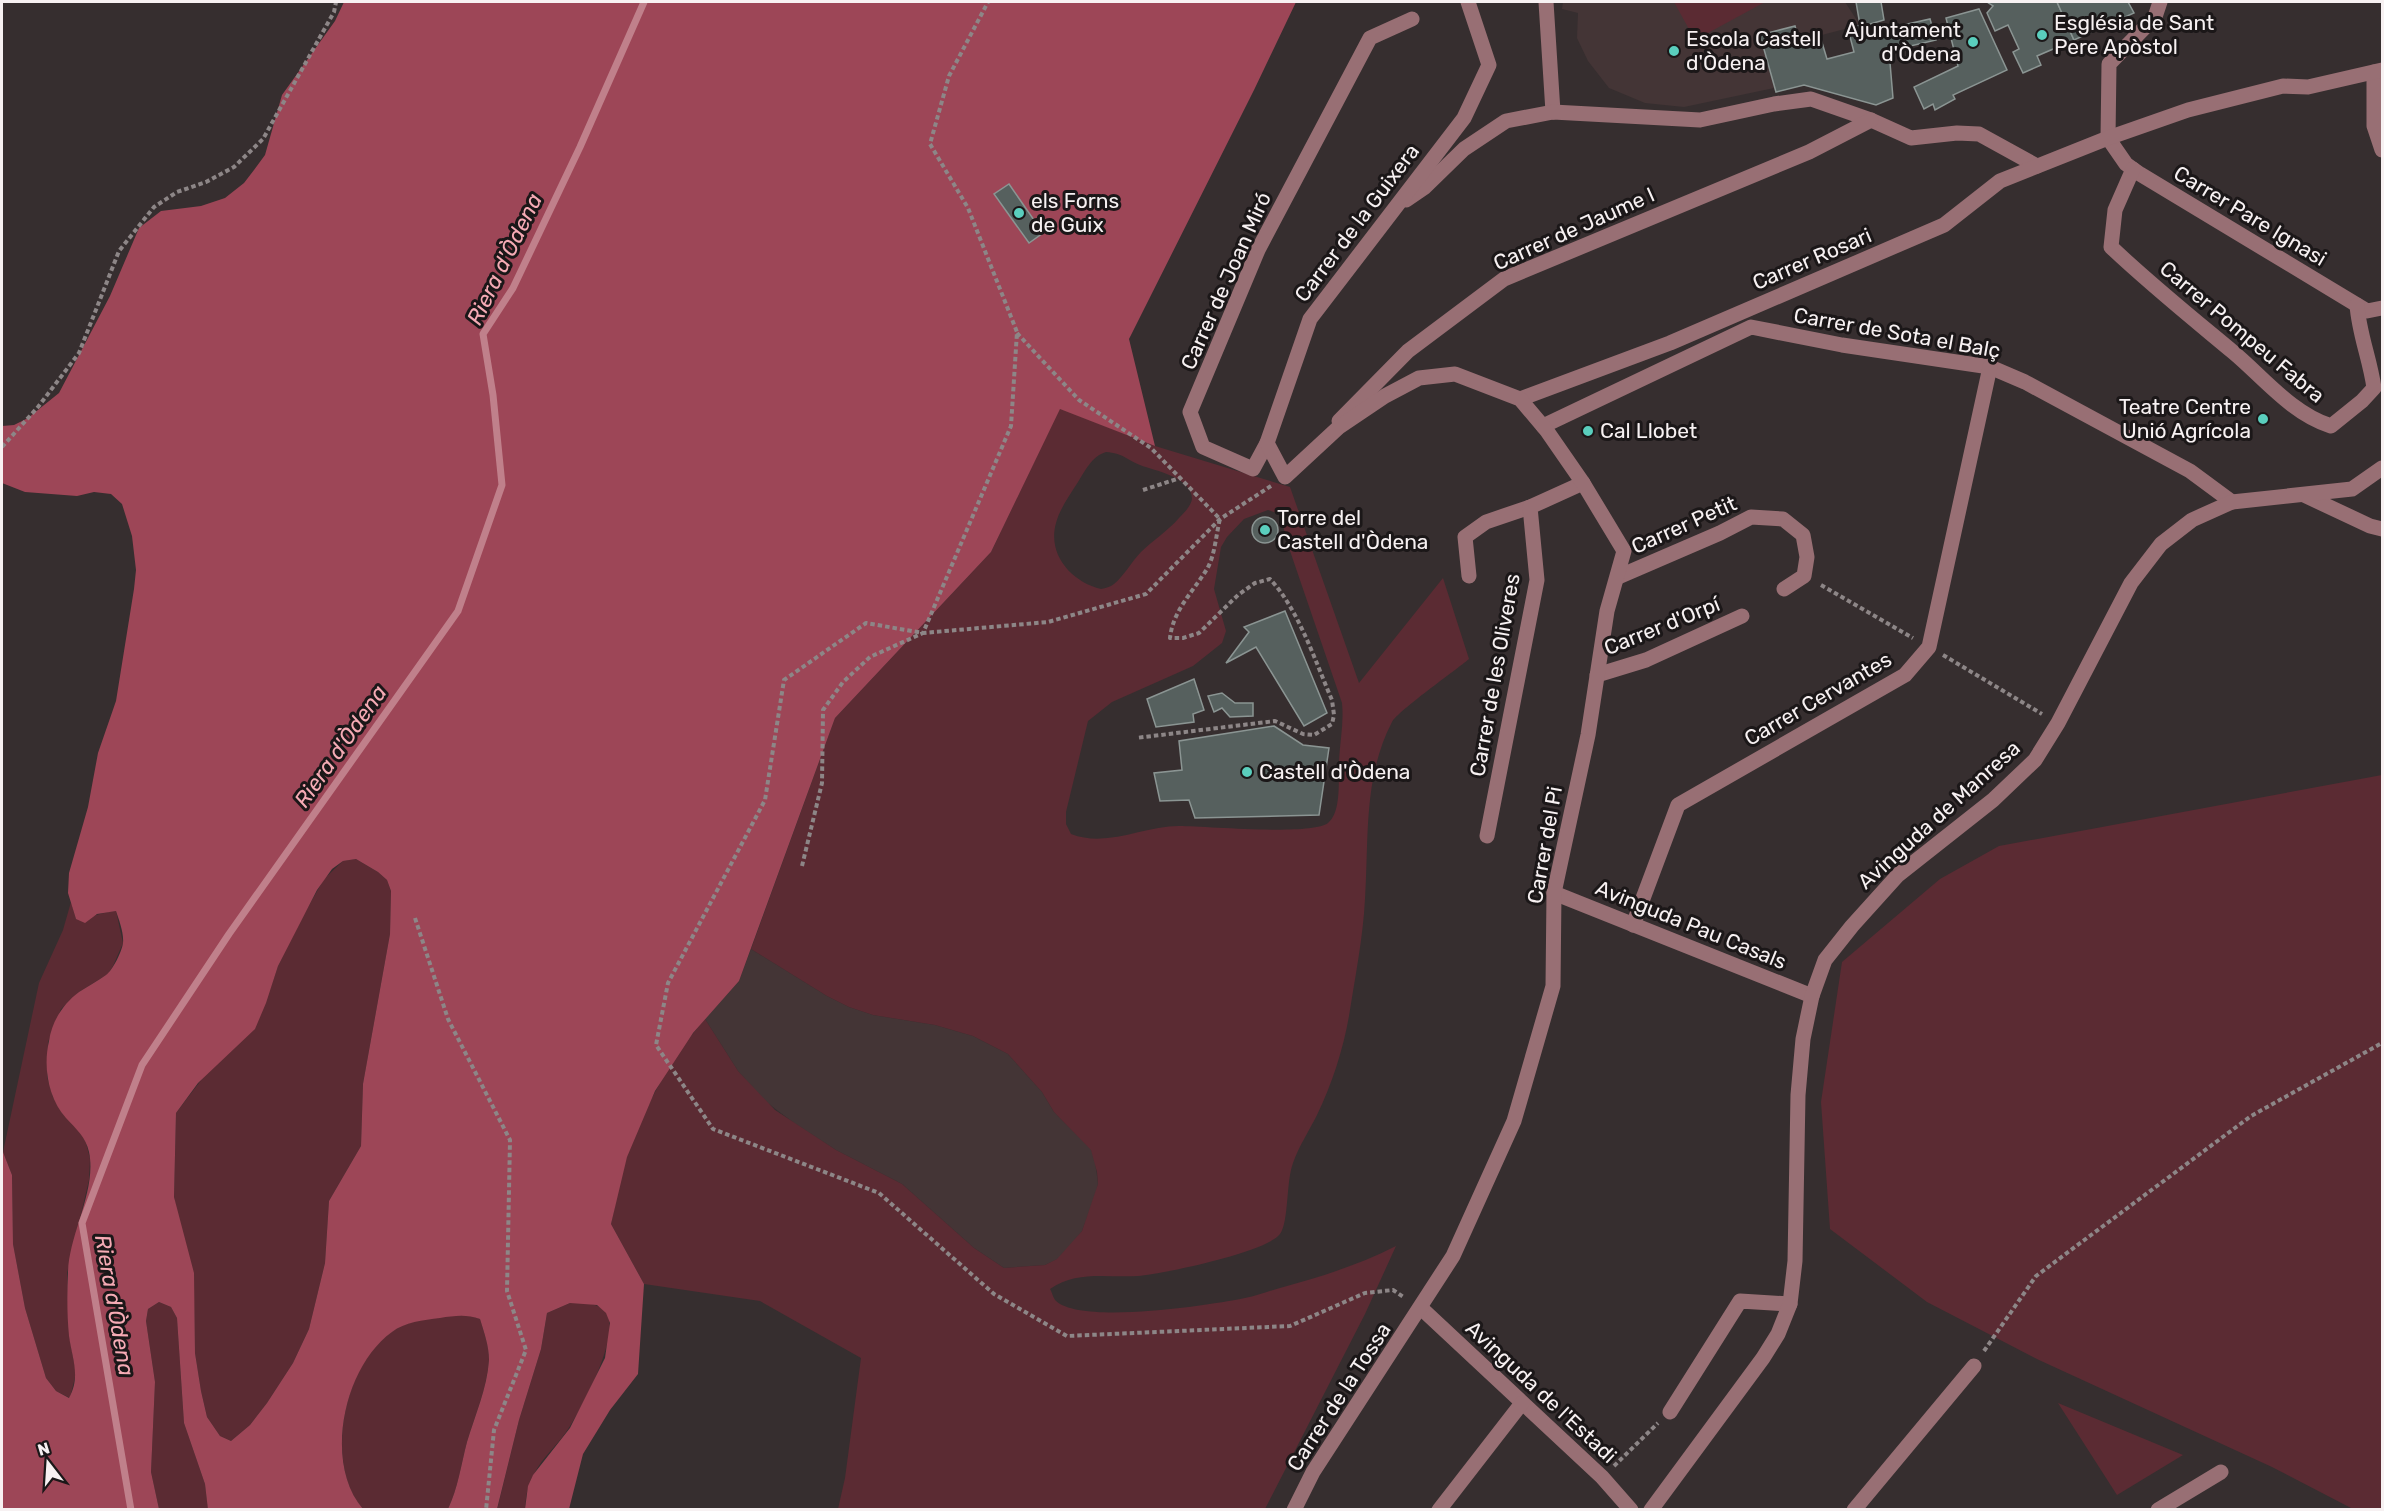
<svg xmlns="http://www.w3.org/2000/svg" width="2384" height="1511" font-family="Rubik,sans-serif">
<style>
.built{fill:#443536}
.green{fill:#5b2b33;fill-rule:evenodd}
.forest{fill:#9d4657;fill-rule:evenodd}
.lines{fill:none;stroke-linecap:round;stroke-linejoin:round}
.stream{stroke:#c0808b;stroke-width:7}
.building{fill:#56605e;stroke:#8b9593;stroke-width:1.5}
.path{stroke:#8d8687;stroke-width:4;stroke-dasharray:4.5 3;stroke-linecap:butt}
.minor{stroke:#986f74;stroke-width:15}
.poi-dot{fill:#5acebd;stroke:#1b1718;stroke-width:2}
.labels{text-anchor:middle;stroke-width:6;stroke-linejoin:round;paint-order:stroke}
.poi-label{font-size:21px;fill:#f7f1f2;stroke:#1b1718;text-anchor:start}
.street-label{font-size:21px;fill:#f7f1f2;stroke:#1b1718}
.water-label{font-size:22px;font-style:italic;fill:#f6abb5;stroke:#1b1718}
</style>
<rect width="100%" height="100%" fill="#362e2f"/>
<!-- built -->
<g class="built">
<path d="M 1563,2 L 1845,2 L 1860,25 L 1799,41 L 1794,26 L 1761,35 L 1774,88 L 1684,107 L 1645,103 L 1609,88 L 1588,61 L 1577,38 L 1578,13 L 1562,9 Z"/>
<path d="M 751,949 L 827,996 L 849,1007 L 873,1015 L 935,1025 L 973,1036 L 1008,1054 L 1042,1092 L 1054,1112 L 1091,1149 L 1095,1161 L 1098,1184 L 1095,1196 L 1082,1231 L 1074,1242 L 1058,1259 L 1045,1265 L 1004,1268 L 974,1248 L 902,1184 L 836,1150 L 794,1123 L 765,1101 L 738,1071 L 705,1019 L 739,981 Z"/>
</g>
<!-- green -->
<g class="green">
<path d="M 1674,2 L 1765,2 L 1695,40 Z"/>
<path d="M 1060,408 L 1155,446 L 1290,487 L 1359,683 L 1443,578 L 1469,659 C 1456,670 1398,711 1392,722 C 1363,778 1369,838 1365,899 C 1363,938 1355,977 1349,1016 C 1343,1050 1332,1084 1317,1115 C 1309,1131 1299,1146 1293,1163 C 1286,1181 1289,1222 1280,1234 C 1267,1252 1162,1274 1138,1276 C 1107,1278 1077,1270 1050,1289 C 1052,1292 1053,1298 1056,1301 C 1082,1325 1211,1305 1245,1298 C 1257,1296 1268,1291 1280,1288 C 1320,1277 1359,1265 1396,1246 L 1365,1314 L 1265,1509 L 838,1509 L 845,1478 L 861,1358 L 760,1301 L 644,1284 L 611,1224 C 616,1202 620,1178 627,1156 C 644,1107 671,1058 705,1019 L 738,1071 L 775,1110 L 836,1150 L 902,1184 L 974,1248 L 1004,1268 L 1045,1265 L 1057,1259 L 1082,1231 L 1098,1184 L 1097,1172 L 1091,1150 L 1054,1112 L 1042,1092 L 1008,1054 L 973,1036 L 935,1025 L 873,1015 L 849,1007 L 827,996 L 751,949 L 835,718 L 991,552 ZM 1106,452 C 1123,453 1127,460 1140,465 C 1155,471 1192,477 1192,499 C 1191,506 1184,513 1179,518 C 1168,531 1153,540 1141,552 C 1131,562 1125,575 1114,584 C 1110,587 1106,588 1101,589 C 1072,582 1047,555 1056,523 C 1060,508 1070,495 1078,482 C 1085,471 1092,456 1106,452 ZM 1268,510 L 1280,514 L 1288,545 L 1342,703 C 1344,723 1340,741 1339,761 C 1338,778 1342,812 1328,823 C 1311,836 1206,826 1179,826 C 1143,826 1107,848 1071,834 L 1066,824 L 1066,812 L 1088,721 L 1112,702 L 1193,666 L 1222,643 L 1226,631 L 1214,589 L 1221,547 L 1227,537 L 1244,519 Z"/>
<path d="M 2382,775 L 2382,1509 L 2353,1509 L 2272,1467 L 2039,1360 L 1927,1302 L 1830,1229 L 1821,1102 L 1842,962 L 1940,879 L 1999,846 Z"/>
<path d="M 356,859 L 378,872 L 387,880 L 391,891 L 390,934 L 363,1084 L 361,1146 L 329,1201 L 325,1263 L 309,1329 L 293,1363 L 267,1403 L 250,1425 L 231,1441 L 220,1436 L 207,1417 L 201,1391 L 195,1353 L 194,1300 L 174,1197 L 176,1113 L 270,990 L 278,966 L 299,923 L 324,879 L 343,861 Z"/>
<path d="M 71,902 L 76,919 C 90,918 102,912 116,911 L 123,943 L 113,966 L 108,974 L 79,992 L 61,1009 L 48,1042 L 47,1077 L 53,1097 L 62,1113 L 82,1134 L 86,1143 L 90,1159 L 89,1180 L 67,1273 L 69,1335 L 76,1373 L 70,1398 L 56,1391 L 46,1378 L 25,1308 L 13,1244 L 12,1175 L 3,1152 L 39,983 L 63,930 Z"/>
<path d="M 159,1302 L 171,1307 L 177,1318 L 184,1423 L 205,1484 L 208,1509 L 159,1509 L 151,1472 L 155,1382 L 146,1321 L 148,1309 Z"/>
<path d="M 570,1303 C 582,1303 596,1302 605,1311 C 623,1331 583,1406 570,1426 C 560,1443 543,1456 534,1474 C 527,1485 526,1497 525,1509 L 497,1510 L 519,1420 L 541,1349 L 547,1313 Z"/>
<path d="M 469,1315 L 480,1319 C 484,1332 489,1346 489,1360 C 487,1388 475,1415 467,1442 C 461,1465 458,1488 448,1509 L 363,1509 C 324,1464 343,1364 393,1331 C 414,1317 445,1316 469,1315 Z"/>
<path d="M 2058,1403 L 2183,1455 L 2117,1495 Z"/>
</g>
<!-- forest -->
<path class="forest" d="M 344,2 L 1296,2 L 1254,90 L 1129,339 L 1155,446 L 1060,409 L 991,552 L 835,718 L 739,981 L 693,1033 L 655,1091 L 627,1157 L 611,1224 L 644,1284 L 638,1374 L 610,1410 L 583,1454 L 569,1509 L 525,1509 L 528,1486 L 533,1475 L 570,1428 L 605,1358 L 610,1323 L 606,1313 L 597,1305 L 570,1303 L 547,1313 L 541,1349 L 519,1420 L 497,1509 L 448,1509 C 458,1488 461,1465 467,1442 C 475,1415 487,1389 489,1360 C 489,1346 484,1332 480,1319 C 466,1314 454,1316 440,1318 C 423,1320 405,1322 392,1332 C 344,1366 323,1463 363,1509 L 208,1510 L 205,1484 L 184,1423 L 177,1318 L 171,1307 L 159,1302 L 148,1309 L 146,1321 L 155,1382 L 151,1472 L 159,1509 L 2,1510 L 2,1156 L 3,1152 L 12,1175 L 13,1244 L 25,1308 L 46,1378 L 56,1391 L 69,1398 C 81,1377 72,1358 69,1336 C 67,1316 67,1293 68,1272 C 69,1234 97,1190 89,1152 C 86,1137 76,1129 66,1118 C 48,1098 43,1067 49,1041 C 52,1021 63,1004 79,992 C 88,986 98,981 106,975 C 113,970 122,951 123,943 C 124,933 119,920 116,911 L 97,914 L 85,923 L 76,919 L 68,893 L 69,873 L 88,807 L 98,753 L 116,701 L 134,589 L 136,570 L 132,536 L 122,504 L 111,494 L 94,492 L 77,496 L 25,492 L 2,483 L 2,426 L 14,425 L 28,418 L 59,393 L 110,296 L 139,228 L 161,211 L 201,206 L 225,198 L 244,183 L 254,170 L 265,155 L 282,95 L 335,21 ZM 356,859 L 378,872 L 387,880 L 391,891 L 390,934 L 363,1084 L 361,1146 L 329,1201 L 325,1263 L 309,1329 L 293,1363 L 267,1403 L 250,1425 L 231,1441 L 220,1436 L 207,1417 L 201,1391 L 195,1353 L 194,1273 L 174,1197 L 176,1113 L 198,1083 L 255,1029 L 266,1003 L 278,966 L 317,890 L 332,869 L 343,861 Z"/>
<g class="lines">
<!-- stream -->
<path class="stream" d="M 131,1510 L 82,1223 L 142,1065 L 229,934 L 458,611 L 502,485 L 493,395 L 483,334 L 513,288 L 580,147 L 644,2"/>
</g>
<!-- building -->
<g class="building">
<path d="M 1856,2 L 1881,2 L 1884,20 L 1870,24 L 1872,32 L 1930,19 L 1936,40 L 1889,51 L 1893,98 L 1876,105 L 1804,85 L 1776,92 L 1760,35 L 1795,26 L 1799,41 L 1820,36 L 1827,59 L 1854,52 L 1848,29 L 1860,25 Z"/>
<path d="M 1987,2 L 2057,2 L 2074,40 L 2037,56 L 2041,65 L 2023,73 L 2013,52 L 2019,49 L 2008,25 L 1995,31 L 1987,13 L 1993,6 Z"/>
<path d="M 2057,2 L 2128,2 L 2134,13 L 2074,40 Z"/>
<path d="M 1979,9 L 2007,70 L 1953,95 L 1955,99 L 1935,110 L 1933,104 L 1924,109 L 1914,87 L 1958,66 L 1946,18 Z"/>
<path d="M 1009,184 L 1043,233 L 1029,243 L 994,194 Z"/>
<circle cx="1265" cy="530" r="13"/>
<path d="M 1285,611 L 1327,713 L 1304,726 L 1256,647 L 1226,663 L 1249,632 L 1244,627 Z"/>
<path d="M 1194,679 L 1204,710 L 1193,714 L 1194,722 L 1156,727 L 1147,699 Z"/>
<path d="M 1222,693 L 1235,703 L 1253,703 L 1253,716 L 1230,717 L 1222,708 L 1214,712 L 1208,696 Z"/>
<path d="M 1274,726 L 1303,745 L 1329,748 L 1319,815 L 1195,818 L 1189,800 L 1160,801 L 1154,773 L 1182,770 L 1179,741 Z"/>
</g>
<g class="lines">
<!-- path -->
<g class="path">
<path d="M 1017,333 L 1079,400 L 1151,448 L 1220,519 C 1216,534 1215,556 1207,569 C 1193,592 1173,610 1170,638 L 1183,638 L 1199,633 L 1238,595 L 1255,583 L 1270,579 C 1299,610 1315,661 1332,700 L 1334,715 L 1332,724 L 1314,735 L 1303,734 L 1275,721 L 1136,738"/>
<path d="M 2,447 L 38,407 L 79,353 L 119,251 L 154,207 L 177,192 L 206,182 L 234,167 L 263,139 L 334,12 L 336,2"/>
<path d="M 1271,486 L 1220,519 L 1146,594 L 1048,622 L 923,633 L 866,623 L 784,680 L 765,800 L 668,983 L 656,1045 L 713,1129 L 879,1193 L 994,1294 L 1067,1336 L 1290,1326 L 1365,1293 L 1393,1290 L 1405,1298"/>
<path d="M 1143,490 L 1180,478"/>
<path d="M 1821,585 L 1913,638"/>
<path d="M 1943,655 L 2042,714"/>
<path d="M 802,866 L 822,783 L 823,710 L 843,682 L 870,657 L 923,633 L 1011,426 L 1017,332 L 968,208 L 930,144 L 949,76 L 988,2"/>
<path d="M 415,918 L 448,1019 L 510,1140 L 507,1291 L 526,1350 L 494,1430 L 486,1510"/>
<path d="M 1984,1351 L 2036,1276 L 2251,1116 L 2382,1043"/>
<path d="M 1614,1466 L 1658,1423"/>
</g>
<!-- minor -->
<g class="minor">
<path d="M 1546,2 L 1553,112"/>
<path d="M 2374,72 L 2374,126 L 2382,150"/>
<path d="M 2108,138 L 2126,164 L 2140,174 L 2367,311 L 2382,308"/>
<path d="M 2108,138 L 2109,64 L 2155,17 L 2160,2"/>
<path d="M 2133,169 L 2115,210 L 2111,247 C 2150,284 2191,317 2233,352 C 2263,377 2292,414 2331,426 L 2362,401 L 2374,388 C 2370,359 2359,334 2357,305"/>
<path d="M 1406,200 L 1425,187 L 1464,149 L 1506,121 L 1553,112 L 1700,120 L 1774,104 L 1811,99 L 1871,120 L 1911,138 L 1957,133 L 1979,134 L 2037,166"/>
<path d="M 1520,399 L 1670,343 L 1944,225 L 2000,181 L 2108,138 L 2188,110 L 2283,86 L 2308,87 L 2382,70"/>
<path d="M 1339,421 L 1408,351 L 1504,279 L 1809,152 L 1871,120"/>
<path d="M 1543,426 L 1751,327 L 1842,345 L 1990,367 L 2025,382 L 2190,471 L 2232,502"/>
<path d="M 1267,443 L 1253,469 L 1203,447 L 1190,412 L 1258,250 L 1370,38 L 1412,19"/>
<path d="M 2304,495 L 2370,526 L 2382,529"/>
<path d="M 1469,576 L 1465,537 L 1486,522 L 1530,507"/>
<path d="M 1618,577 L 1720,533 L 1751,517 L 1783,519 L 1803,535 L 1807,557 L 1804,576 L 1784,589"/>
<path d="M 1597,675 L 1646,660 L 1742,616"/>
<path d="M 1487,836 L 1537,580 L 1530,507 L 1583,483"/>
<path d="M 1554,893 L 1812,996"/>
<path d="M 1633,925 L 1678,805 L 1905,675 L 1929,647 L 1990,367"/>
<path d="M 1421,1308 L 1602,1477 L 1631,1510"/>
<path d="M 1670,1412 L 1740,1301 L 1790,1304"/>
<path d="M 1294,1510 L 1313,1472 L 1453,1256 L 1514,1121 L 1553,986 L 1554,893 L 1588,735 L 1607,611 L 1624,551 L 1583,483 L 1547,431 L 1520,399 L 1455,374 L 1419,378 L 1385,396 L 1339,427 L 1285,477 L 1267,443 L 1310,319 L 1464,118 L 1489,65 L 1468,2"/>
<path d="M 1439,1510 L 1522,1403"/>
<path d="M 1651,1510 L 1763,1358 L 1778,1334 L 1790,1304 L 1795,1261 L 1798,1095 L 1803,1039 L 1812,996 L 1825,960 L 1852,926 L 1898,875 L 1993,800 L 2035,760 L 2058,723 L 2131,583 L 2161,544 L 2192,520 L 2232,502 L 2352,489 L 2382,468"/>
<path d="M 1854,1510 L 1974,1366"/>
<path d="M 2158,1510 L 2221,1472"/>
</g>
</g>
<!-- markers -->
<g class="poi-dot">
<circle cx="2042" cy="35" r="6"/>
<circle cx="1973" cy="42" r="6"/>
<circle cx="1674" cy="51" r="6"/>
<circle cx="1019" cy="213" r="6"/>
<circle cx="2263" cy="419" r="6"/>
<circle cx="1588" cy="431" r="6"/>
<circle cx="1265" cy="530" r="6"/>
<circle cx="1247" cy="772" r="6"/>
</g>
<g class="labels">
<!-- poi labels -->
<g class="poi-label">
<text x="2054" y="30">Església de Sant<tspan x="2054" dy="24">Pere Apòstol</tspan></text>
<text x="1961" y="37" text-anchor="end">Ajuntament<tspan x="1961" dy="24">d'Òdena</tspan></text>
<text x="1686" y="46">Escola Castell<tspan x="1686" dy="24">d'Òdena</tspan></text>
<text x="1031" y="208">els Forns<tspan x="1031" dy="24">de Guix</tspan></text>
<text x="2251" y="414" text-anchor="end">Teatre Centre<tspan x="2251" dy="24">Unió Agrícola</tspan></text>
<text x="1600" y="438">Cal Llobet</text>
<text x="1277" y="525">Torre del<tspan x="1277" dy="24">Castell d'Òdena</tspan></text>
<text x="1259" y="779">Castell d'Òdena</text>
</g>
<!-- street labels -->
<g class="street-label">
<text transform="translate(2250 216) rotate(31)" y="7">Carrer Pare Ignasi</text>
<text transform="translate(1357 223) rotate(-53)" y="7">Carrer de la Guixera</text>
<text transform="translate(1574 229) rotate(-24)" y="7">Carrer de Jaume I</text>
<text transform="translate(1812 259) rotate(-23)" y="7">Carrer Rosari</text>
<text transform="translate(1226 281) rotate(-66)" y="7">Carrer de Joan Miró</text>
<text transform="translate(2242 332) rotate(40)" y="7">Carrer Pompeu Fabra</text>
<text transform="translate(1897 333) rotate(10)" y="7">Carrer de Sota el Balç</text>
<text transform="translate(1684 525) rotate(-24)" y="7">Carrer Petit</text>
<text transform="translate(1662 626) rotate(-22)" y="7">Carrer d'Orpí</text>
<text transform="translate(1495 675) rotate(-80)" y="7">Carrer de les Oliveres</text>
<text transform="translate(1818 699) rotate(-30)" y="7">Carrer Cervantes</text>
<text transform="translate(1939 815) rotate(-42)" y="7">Avinguda de Manresa</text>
<text transform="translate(1545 845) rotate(-80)" y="7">Carrer del Pi</text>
<text transform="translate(1691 925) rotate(22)" y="7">Avinguda Pau Casals</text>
<text transform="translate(1541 1392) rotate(43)" y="7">Avinguda de l'Estadi</text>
<text transform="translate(1339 1397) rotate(-57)" y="7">Carrer de la Tossa</text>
</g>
<!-- water labels -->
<g class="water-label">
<text transform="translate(504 259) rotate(-64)" y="8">Riera d'Òdena</text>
<text transform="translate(340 746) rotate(-55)" y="8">Riera d'Òdena</text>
<text transform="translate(115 1305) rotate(80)" y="8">Riera d'Òdena</text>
</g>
</g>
<!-- border -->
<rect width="2384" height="1511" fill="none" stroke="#f7f1f2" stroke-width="6"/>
<!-- north arrow -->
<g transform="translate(48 1463) rotate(343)" stroke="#1b1718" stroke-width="4.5" paint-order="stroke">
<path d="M0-4.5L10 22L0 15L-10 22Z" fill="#f7f1f2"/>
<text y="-9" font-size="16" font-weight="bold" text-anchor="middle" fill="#f7f1f2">N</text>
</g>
</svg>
